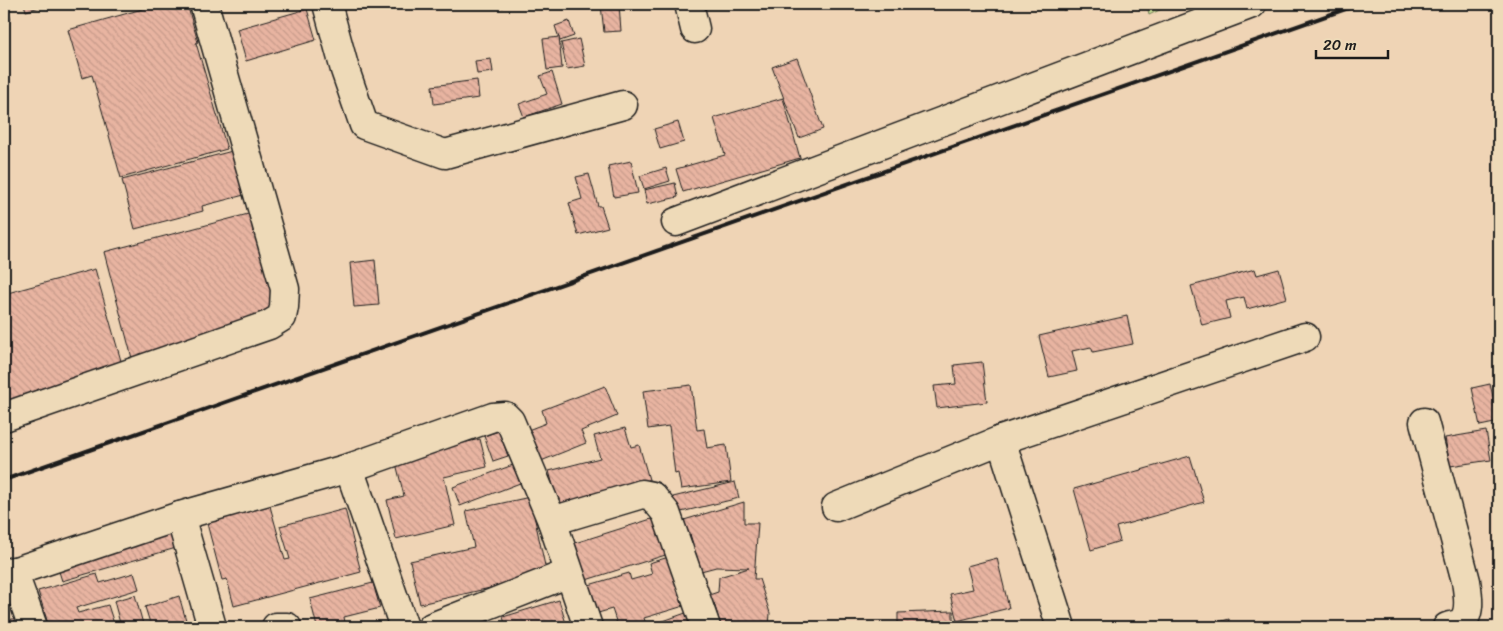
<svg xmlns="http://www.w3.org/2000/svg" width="1503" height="631" font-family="Sriracha,sans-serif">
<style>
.pitch{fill:#cae196;stroke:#737e59}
.building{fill:url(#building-back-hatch);stroke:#1c1c1c}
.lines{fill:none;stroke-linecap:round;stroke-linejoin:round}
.minor-casing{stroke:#1c1c1c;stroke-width:31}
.minor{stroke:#eedab8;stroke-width:28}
.rail{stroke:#1c1c1c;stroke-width:4}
</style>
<defs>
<pattern id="building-back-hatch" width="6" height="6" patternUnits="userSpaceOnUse" patternTransform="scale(1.25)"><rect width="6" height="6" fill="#e8b4a1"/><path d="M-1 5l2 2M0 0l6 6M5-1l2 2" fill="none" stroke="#c69a8a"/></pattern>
</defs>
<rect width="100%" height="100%" fill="#efd4b5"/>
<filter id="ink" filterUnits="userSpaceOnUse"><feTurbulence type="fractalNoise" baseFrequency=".02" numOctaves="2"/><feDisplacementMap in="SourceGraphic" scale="10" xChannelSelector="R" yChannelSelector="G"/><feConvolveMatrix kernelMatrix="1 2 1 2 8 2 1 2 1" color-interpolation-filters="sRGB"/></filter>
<g filter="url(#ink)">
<!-- pitch -->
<path class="pitch" d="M 1147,4 L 1172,4 L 1149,15 Z"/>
<!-- building -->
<g class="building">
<path d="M 4,4 L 6,4 L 11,20 L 4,22 Z"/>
<path d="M 24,4 L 49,4 L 26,11 Z"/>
<path d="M 160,4 L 187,4 L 198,42 L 196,43 L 227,149 L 121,178 L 92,75 L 82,78 L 68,30 Z"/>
<path d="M 501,4 L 517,4 L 502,7 Z"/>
<path d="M 619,4 L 621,31 L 604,32 L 601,5 Z"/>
<path d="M 1061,4 L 1087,4 L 1063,10 Z"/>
<path d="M 307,9 L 316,40 L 246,61 L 237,29 Z"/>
<path d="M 569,21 L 574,36 L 560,41 L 555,26 Z"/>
<path d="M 559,37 L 562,68 L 547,70 L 543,39 Z"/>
<path d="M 579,39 L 585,66 L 567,69 L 561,43 Z"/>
<path d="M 797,58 L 823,129 L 799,138 L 772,67 Z"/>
<path d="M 491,59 L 493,72 L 477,74 L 475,61 Z"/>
<path d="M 552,72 L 562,104 L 524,117 L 519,104 L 547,94 L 540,76 Z"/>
<path d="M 477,80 L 479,98 L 434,104 L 432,86 Z"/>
<path d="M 783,98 L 800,158 L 683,192 L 676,169 L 725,155 L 714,118 Z"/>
<path d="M 678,122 L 684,142 L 660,149 L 654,129 Z"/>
<path d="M 236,150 L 248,194 L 202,206 L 203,211 L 135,229 L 122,180 Z"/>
<path d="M 631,161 L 638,193 L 614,197 L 608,166 Z"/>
<path d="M 666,168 L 670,181 L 644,189 L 640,176 Z"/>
<path d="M 589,174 L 598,206 L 601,206 L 608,227 L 578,235 L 569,203 L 582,199 L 576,177 Z"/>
<path d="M 675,183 L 678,197 L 647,204 L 644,190 Z"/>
<path d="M 252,213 L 280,318 L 133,362 L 104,252 Z"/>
<path d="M 375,260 L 379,305 L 354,307 L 350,263 Z"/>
<path d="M 95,269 L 125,375 L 4,412 L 4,294 Z"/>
<path d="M 1255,269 L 1257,275 L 1279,269 L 1287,298 L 1247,309 L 1244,297 L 1226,301 L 1230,318 L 1202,325 L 1191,286 Z"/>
<path d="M 1127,316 L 1133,344 L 1093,352 L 1091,347 L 1072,351 L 1077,371 L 1049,377 L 1039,336 Z"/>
<path d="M 982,362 L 987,402 L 937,408 L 934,386 L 956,384 L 954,365 Z"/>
<path d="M 1490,384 L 1499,422 L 1480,426 L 1472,388 Z"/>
<path d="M 691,385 L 697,430 L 704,429 L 707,448 L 726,445 L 731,482 L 681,489 L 678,473 L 675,474 L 669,426 L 648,429 L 643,391 Z"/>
<path d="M 605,386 L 617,416 L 581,431 L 586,443 L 541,461 L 528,430 L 546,423 L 542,410 Z"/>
<path d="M 625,428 L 631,447 L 639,445 L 650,483 L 560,511 L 549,471 L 600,458 L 594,436 Z"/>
<path d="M 499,431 L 508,456 L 493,461 L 484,436 Z"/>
<path d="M 1486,431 L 1491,460 L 1450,466 L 1445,438 Z"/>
<path d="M 480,439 L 487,467 L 444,477 L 455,525 L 396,539 L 387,500 L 404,496 L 395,459 Z"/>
<path d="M 1190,456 L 1204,502 L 1116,527 L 1120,541 L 1091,550 L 1074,489 Z"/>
<path d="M 513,465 L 520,483 L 460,506 L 453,487 Z"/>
<path d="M 735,482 L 739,498 L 677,513 L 673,497 Z"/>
<path d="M 530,497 L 547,575 L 420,604 L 410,561 L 474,547 L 466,511 Z"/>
<path d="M 268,499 L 285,560 L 290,559 L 280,526 L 345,509 L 361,572 L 234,606 L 227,579 L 222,580 L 205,516 Z"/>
<path d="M 744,502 L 744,523 L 758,523 L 754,579 L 759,579 L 770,613 L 769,627 L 721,627 L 714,603 L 714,610 L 709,595 L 718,592 L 719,577 L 749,568 L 716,567 L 701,571 L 690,534 L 690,540 L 684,520 Z"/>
<path d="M 664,515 L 675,552 L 586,580 L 575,543 Z"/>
<path d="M 178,528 L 183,546 L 62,581 L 56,562 Z"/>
<path d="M 672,556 L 687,605 L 644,618 L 647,627 L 618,627 L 612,609 L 598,613 L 589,585 L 629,573 L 631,580 L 652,574 L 649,563 Z"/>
<path d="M 997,558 L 1009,608 L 957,621 L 950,594 L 973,589 L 967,566 Z"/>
<path d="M 134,573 L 139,589 L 76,608 L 78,613 L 108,605 L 115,627 L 49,627 L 38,591 L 97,574 L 100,583 Z"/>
<path d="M 373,583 L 380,608 L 344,617 L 346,627 L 317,627 L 310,599 Z"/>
<path d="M 135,595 L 143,624 L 130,627 L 121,627 L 114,601 Z"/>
<path d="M 179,596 L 188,627 L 147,627 L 151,626 L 145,607 Z"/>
<path d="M 559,600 L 567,627 L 506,627 L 503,617 Z"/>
<path d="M 694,610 L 700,627 L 653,627 L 652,625 Z"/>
<path d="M 953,611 L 953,627 L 898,627 L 898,613 Z"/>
<path d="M 18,617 L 21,627 L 4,627 L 4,622 Z"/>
<path d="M 1229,619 L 1232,627 L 1203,627 Z"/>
</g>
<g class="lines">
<!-- minor casing -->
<g class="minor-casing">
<g id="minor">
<path d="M 327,4 L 345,70 L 364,125 L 445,154 L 623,105"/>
<path d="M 689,4 L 695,29"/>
<path d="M 676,222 L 1252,4"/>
<path d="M 4,417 L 269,325 L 282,317 L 284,307 L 285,289 L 204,4"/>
<path d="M 1424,422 L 1466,581 C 1468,594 1472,616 1459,624 C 1455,625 1450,626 1447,627"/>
<path d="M 1001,440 L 1061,627"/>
<path d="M 349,468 L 404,627"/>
<path d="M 836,507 L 1001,440 L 1305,337"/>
<path d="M 180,516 L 212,627"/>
<path d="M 552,521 L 642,494 L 652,496 L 666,513 L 706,627"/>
<path d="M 13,571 L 33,627"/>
<path d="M 4,575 L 180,516 L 349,468 L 493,417 L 505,416 L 510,421 L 552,521 L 588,627"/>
<path d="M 276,627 L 287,627"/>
<path d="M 432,627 L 569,573"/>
</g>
</g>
<!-- minor -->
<use href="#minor" class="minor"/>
<!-- rail -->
<path class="rail" d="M 4,480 L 1360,4"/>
</g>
</g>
<!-- margin -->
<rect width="1503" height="631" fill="none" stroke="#eedab8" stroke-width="20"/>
<rect x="10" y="10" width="1483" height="611" fill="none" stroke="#1c1c1c" stroke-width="2" filter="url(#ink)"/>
<!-- scale -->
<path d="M1316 50v8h72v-8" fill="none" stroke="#1c1c1c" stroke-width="2.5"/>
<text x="1323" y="50" font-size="15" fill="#1c1c1c" stroke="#eedab8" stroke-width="4" paint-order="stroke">20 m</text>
</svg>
